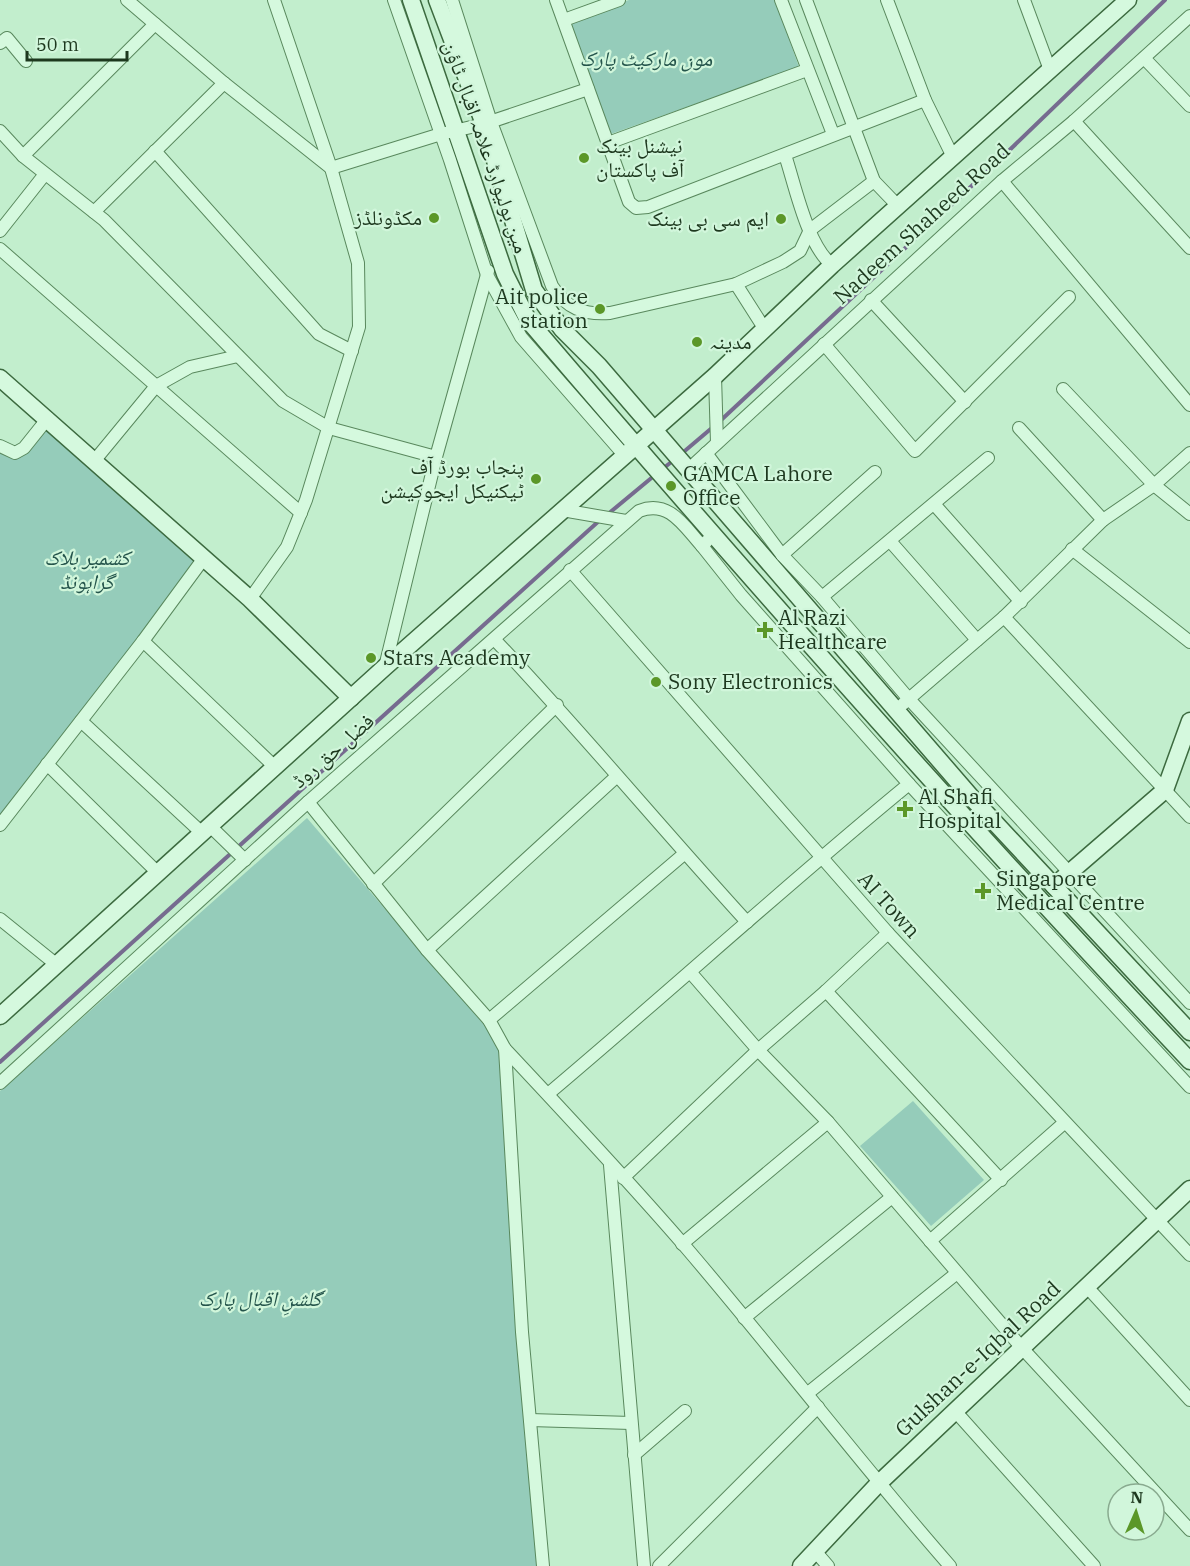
<svg xmlns="http://www.w3.org/2000/svg" width="1190" height="1566" font-family="'IBM Plex Serif','Noto Naskh Arabic',serif">
<style>
.green{fill:#95ccba}
.lines{fill:none;stroke-linecap:round;stroke-linejoin:round}
.stream{stroke:#766b8f;stroke-width:4}
.street-casing{stroke:#59885d;stroke-width:14}
.secondary-casing{stroke:#3c6a3f;stroke-width:19}
.street{stroke:#d5f9de;stroke-width:12}
.secondary{stroke:#d5f9de;stroke-width:16}
.poi-dot{fill:#5b9728;stroke:#d1f6db;stroke-width:2}
.labels{text-anchor:middle;stroke-width:4.5;stroke-linejoin:round;paint-order:stroke}
.park-label{font-size:21px;font-style:italic;fill:#24544b;stroke:#d1f6db}
.poi-label{font-size:21px;fill:#1d381e;stroke:#d1f6db;text-anchor:start}
.street-label{font-size:21px;fill:#1d381e;stroke:#d1f6db}
</style>
<rect width="100%" height="100%" fill="#c2eecd"/>
<!-- green -->
<g class="green">
<path d="M 629,0 L 775,0 L 799,67 L 611,134 L 570,21 Z"/>
<path d="M 48,418 L 204,558 L 0,825 L 0,446 L 15,453 Z"/>
<path d="M 307,818 L 505,1049 L 543,1566 L 0,1566 L 0,1091 Z"/>
<path d="M 913,1101 L 984,1180 L 931,1226 L 860,1146 Z"/>
</g>
<g class="lines">
<!-- stream -->
<g class="stream">
<path d="M 719,422 L 993,166 L 1165,0"/>
<path d="M 680,455 L 713,427"/>
<path d="M 661,470 L 674,460"/>
<path d="M 608,514 L 655,475"/>
<path d="M 0,1062 L 600,520"/>
</g>
<!-- street casing -->
<g class="street-casing">
<g id="street">
<path d="M 127,0 L 224,83 L 331,168 L 441,134 L 484,124 L 588,89"/>
<path d="M 394,0 L 450,160 L 487,275 L 521,337 L 625,456"/>
<path d="M 452,0 L 491,122 L 552,286 C 567,309 584,315 610,313 L 736,284 L 783,262 L 800,251 L 810,230 L 874,181"/>
<path d="M 556,0 L 629,202 L 636,208 L 648,207 L 925,100"/>
<path d="M 781,0 L 833,134"/>
<path d="M 806,0 L 874,181 L 898,206"/>
<path d="M 887,0 L 925,100 L 953,157"/>
<path d="M 1024,0 L 1050,70"/>
<path d="M 564,20 L 619,0"/>
<path d="M 0,43 L 7,38 L 26,61"/>
<path d="M 1144,58 L 1190,106"/>
<path d="M 1074,121 L 1190,248"/>
<path d="M 0,131 L 23,156 L 104,220 L 283,401 L 329,428 L 436,457"/>
<path d="M 608,143 L 807,70"/>
<path d="M 155,151 L 319,334 L 352,351"/>
<path d="M 785,155 C 795,185 807,245 832,265"/>
<path d="M 23,156 L 155,24"/>
<path d="M 1002,181 L 1190,405"/>
<path d="M 94,212 L 224,83"/>
<path d="M 0,231 L 45,174"/>
<path d="M 0,249 L 301,513"/>
<path d="M 736,284 L 764,328"/>
<path d="M 871,300 L 965,402"/>
<path d="M 824,344 L 915,451 L 1069,297"/>
<path d="M 715,376 L 717,443"/>
<path d="M 1063,389 L 1154,485 L 1190,514"/>
<path d="M 1019,428 L 1103,520"/>
<path d="M 0,446 L 15,453 L 24,448 L 48,418"/>
<path d="M 706,453 L 782,555 L 822,597 L 908,698 L 1190,1003"/>
<path d="M 95,460 L 156,386 L 190,367 L 238,356"/>
<path d="M 688,470 L 1002,181 L 1074,121 L 1190,16"/>
<path d="M 934,504 L 1021,602"/>
<path d="M 562,510 L 626,521"/>
<path d="M 890,541 L 977,640"/>
<path d="M 1072,549 L 1190,642"/>
<path d="M 782,555 L 875,472"/>
<path d="M 570,570 L 888,933 L 1190,1255"/>
<path d="M 822,597 L 988,458"/>
<path d="M 250,599 L 287,547 L 306,500 L 359,327 L 358,263 L 331,168 L 274,0"/>
<path d="M 1004,617 L 1190,817"/>
<path d="M 495,640 C 581,731 662,829 747,922"/>
<path d="M 143,641 L 275,767"/>
<path d="M 385,667 L 436,457 L 488,271"/>
<path d="M 903,704 L 1004,617 L 1103,520 L 1154,485 L 1190,453"/>
<path d="M 81,721 L 202,833"/>
<path d="M 47,764 L 158,873"/>
<path d="M 909,784 L 1190,1087"/>
<path d="M 308,802 L 427,950 L 489,1020 L 505,1049 C 565,1113 626,1178 683,1244 C 774,1350 858,1461 950,1566"/>
<path d="M 0,825 L 143,641 L 204,558"/>
<path d="M 210,826 L 245,860"/>
<path d="M 373,884 L 557,705"/>
<path d="M 0,919 L 57,965"/>
<path d="M 427,950 L 616,777"/>
<path d="M 691,973 L 758,1050 L 828,1122 L 1022,1348 L 1190,1530"/>
<path d="M 826,991 L 1001,1180"/>
<path d="M 489,1020 L 684,854"/>
<path d="M 505,1049 L 522,1332 L 543,1566"/>
<path d="M 0,1083 L 308,802 L 639,511 C 669,499 684,526 702,546"/>
<path d="M 548,1094 C 669,992 786,885 909,784 L 741,595 L 702,546 L 707,541"/>
<path d="M 610,1165 L 644,1566"/>
<path d="M 623,1178 L 758,1050 L 826,991 L 888,933"/>
<path d="M 930,1241 L 1064,1123"/>
<path d="M 682,1244 L 828,1122"/>
<path d="M 1088,1288 L 1190,1400"/>
<path d="M 744,1318 L 892,1197"/>
<path d="M 808,1393 L 957,1273"/>
<path d="M 956,1412 L 1094,1566"/>
<path d="M 530,1420 L 631,1423"/>
<path d="M 634,1455 L 685,1411"/>
<path d="M 815,1551 L 828,1566"/>
<path d="M 659,1566 L 818,1407"/>
</g>
</g>
<!-- secondary casing -->
<g class="secondary-casing">
<g id="secondary">
<path d="M 411,0 L 505,274 L 528,320 C 743,572 963,820 1190,1061"/>
<path d="M 437,0 L 484,124 L 534,290 L 562,329 L 599,366 L 972,798 L 1190,1032"/>
<path d="M 0,378 L 250,599 L 351,698"/>
<path d="M 1054,886 L 1165,790 L 1190,721"/>
<path d="M 0,1016 L 385,667 L 715,376 L 832,265 L 1128,0"/>
<path d="M 801,1566 L 878,1484 L 1190,1189"/>
</g>
</g>
<!-- street -->
<use href="#street" class="street"/>
<!-- secondary -->
<use href="#secondary" class="secondary"/>
</g>
<!-- markers -->
<g class="poi-dot">
<circle cx="584" cy="158" r="6"/>
<circle cx="434" cy="218" r="6"/>
<circle cx="781" cy="219" r="6"/>
<circle cx="600" cy="309" r="6"/>
<circle cx="697" cy="342" r="6"/>
<circle cx="536" cy="479" r="6"/>
<circle cx="671" cy="486" r="6"/>
<path d="M762 621h6v6h6v6h-6v6h-6v-6h-6v-6h6z"/>
<circle cx="371" cy="658" r="6"/>
<circle cx="656" cy="682" r="6"/>
<path d="M902 800h6v6h6v6h-6v6h-6v-6h-6v-6h6z"/>
<path d="M980 882h6v6h6v6h-6v6h-6v-6h-6v-6h6z"/>
</g>
<g class="labels">
<!-- park labels -->
<g class="park-label">
<text x="646" y="66">مون مارکیٹ پارک</text>
<text x="87" y="565">کشمیر بلاک<tspan x="87" dy="24">ﮔﺮﺍﮨﻮﻧﮉ</tspan></text>
<text x="260" y="1306">گلشنِ اقبال پارک</text>
</g>
<!-- poi labels -->
<g class="poi-label">
<text x="596" y="153">نیشنل بینک<tspan x="596" dy="24">آف پاکستان</tspan></text>
<text x="422" y="225" text-anchor="end">مکڈونلڈز</text>
<text x="769" y="226" text-anchor="end">ایم سی بی بینک</text>
<text x="588" y="304" text-anchor="end">Ait police<tspan x="588" dy="24">station</tspan></text>
<text x="709" y="349">مدینہ</text>
<text x="524" y="474" text-anchor="end">پنجاب بورڈ آف<tspan x="524" dy="24">ٹیکنیکل ایجوکیشن</tspan></text>
<text x="683" y="481">GAMCA Lahore<tspan x="683" dy="24">Office</tspan></text>
<text x="778" y="625">Al Razi<tspan x="778" dy="24">Healthcare</tspan></text>
<text x="383" y="665">Stars Academy</text>
<text x="668" y="689">Sony Electronics</text>
<text x="918" y="804">Al Shafi<tspan x="918" dy="24">Hospital</tspan></text>
<text x="996" y="886">Singapore<tspan x="996" dy="24">Medical Centre</tspan></text>
</g>
<!-- street labels -->
<g class="street-label">
<text transform="translate(486 147) rotate(71)" y="7">مین بولیوارڈ علامہ اقبال ٹاؤن</text>
<text transform="translate(922 224) rotate(-42)" y="7">Nadeem Shaheed Road</text>
<text transform="translate(333 751) rotate(-41)" y="7">فضل حق روڈ</text>
<text transform="translate(889 905) rotate(48)" y="7">AI Town</text>
<text transform="translate(978 1359) rotate(-43)" y="7">Gulshan-e-Iqbal Road</text>
</g>
</g>
<!-- north arrow -->
<g transform="translate(1136 1512) rotate(3)"><circle r="28" fill="#d1f6db" stroke="#89aa8f" stroke-width="1.5"/>
<path d="M0-4.5L10 22L0 15L-10 22Z" fill="#5b9728"/>
<text y="-9" font-size="16" font-weight="bold" text-anchor="middle" fill="#1d381e">N</text>
</g>
<!-- scale -->
<path d="M27 51v9h100v-9" fill="none" stroke="#1d381e" stroke-width="3"/>
<text x="36" y="51" font-size="18" fill="#1d381e" stroke="#d1f6db" stroke-width="4.5" paint-order="stroke">50 m</text>
</svg>
